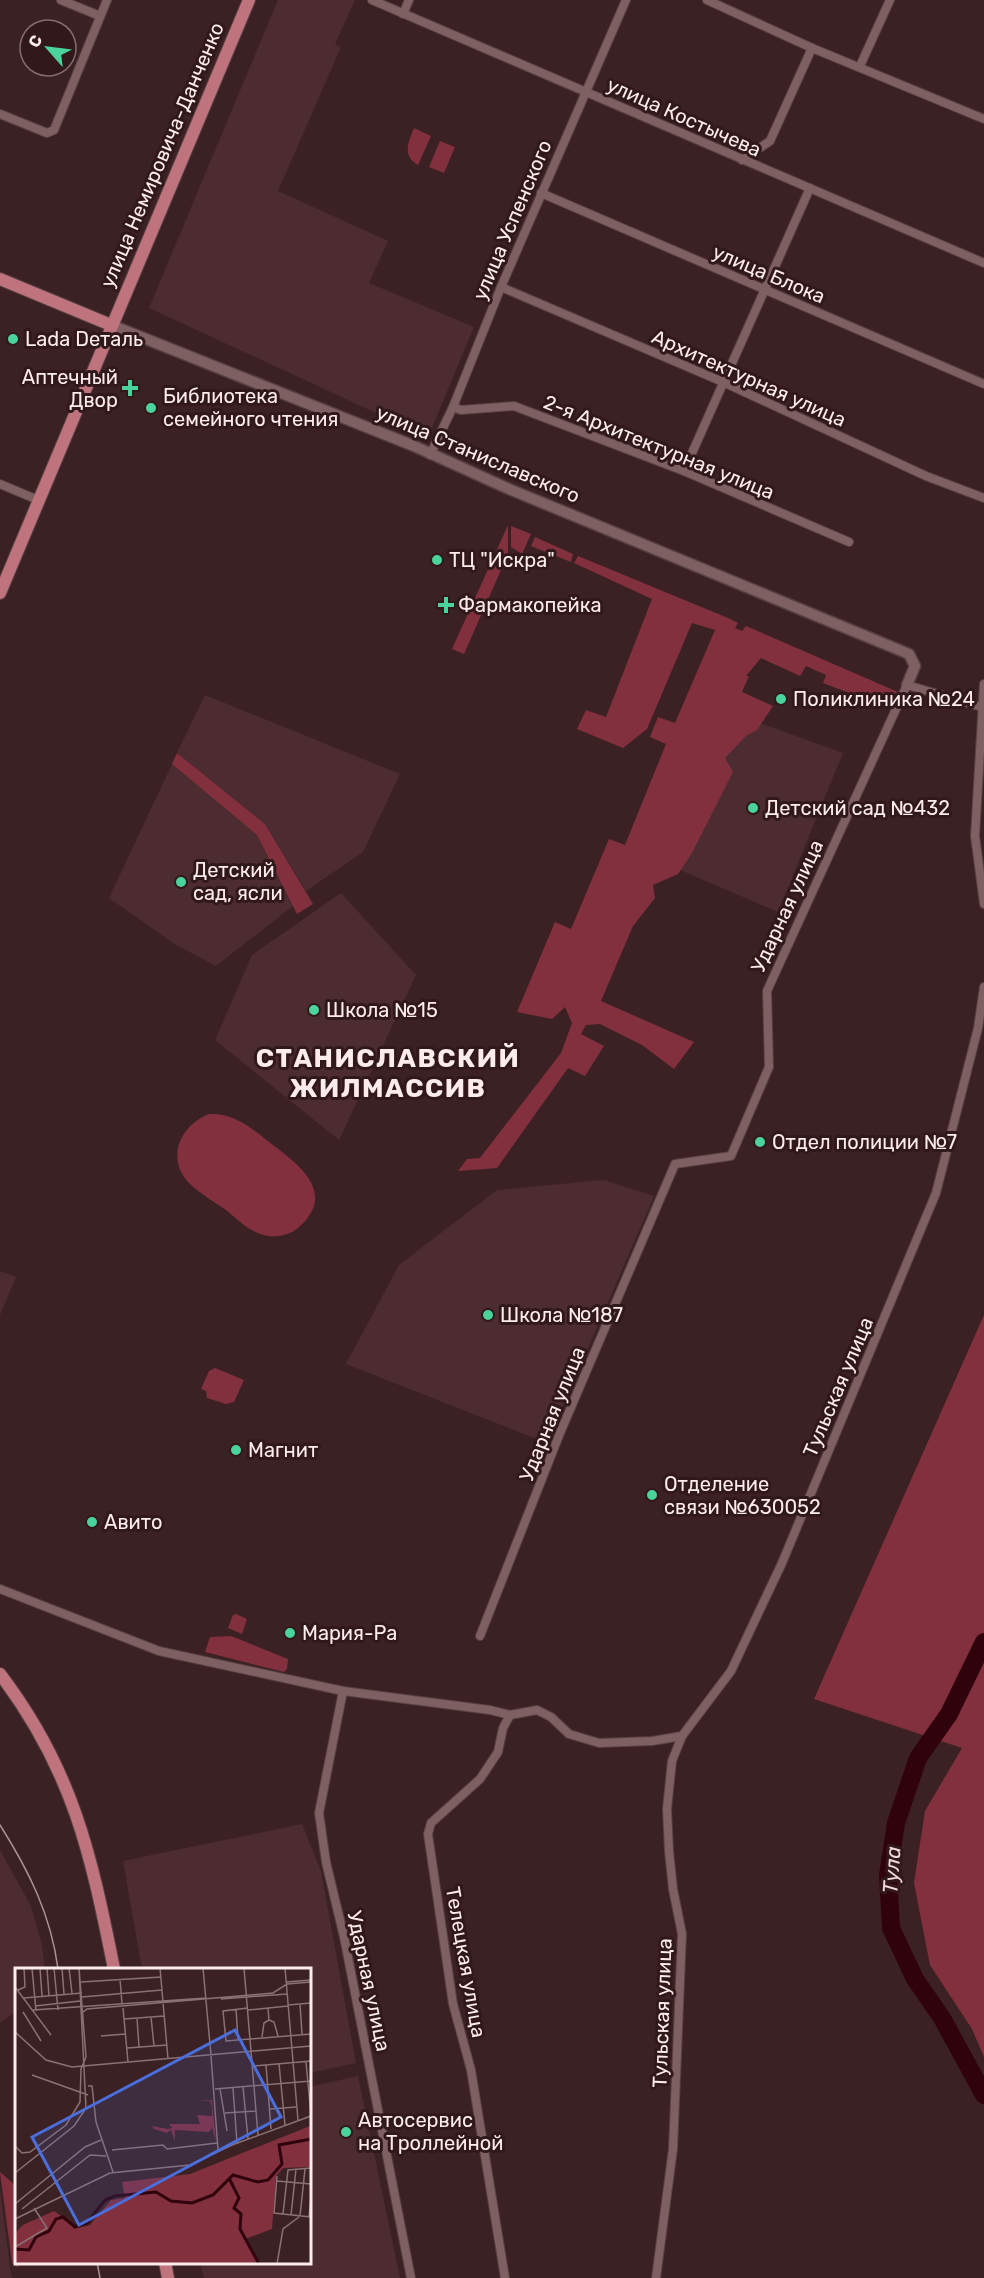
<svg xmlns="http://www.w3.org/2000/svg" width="984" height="2278" font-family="Rubik,sans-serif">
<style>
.built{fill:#4c2c30}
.green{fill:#82303e}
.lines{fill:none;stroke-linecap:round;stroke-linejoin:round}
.river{stroke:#2f020c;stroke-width:18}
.street-casing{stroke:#574044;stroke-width:10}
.secondary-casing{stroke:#574044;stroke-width:13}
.primary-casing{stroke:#574044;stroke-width:14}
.street{stroke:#7e5f62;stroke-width:8}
.secondary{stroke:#7e5f62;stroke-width:10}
.primary{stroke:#bf737d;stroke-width:12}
.tram{stroke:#a89293;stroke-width:1.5}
.poi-dot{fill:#4ad49c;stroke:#31181b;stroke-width:2}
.labels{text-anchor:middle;stroke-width:6;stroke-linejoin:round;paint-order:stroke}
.street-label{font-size:20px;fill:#feeced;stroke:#31181b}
.poi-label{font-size:20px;fill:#feeced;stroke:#31181b;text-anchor:start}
.water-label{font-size:21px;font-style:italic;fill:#f3d7da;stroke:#31181b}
.district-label{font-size:26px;font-weight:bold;letter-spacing:1.5px;fill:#feeced;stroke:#31181b}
.inset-river{fill:none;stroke:#2f020c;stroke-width:3}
.inset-road{fill:none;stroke:#8a7274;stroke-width:1.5}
.view{fill:#4a6edc;fill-opacity:0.15;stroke:#4a6edc;stroke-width:3}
.inset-edge{fill:none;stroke:#feeced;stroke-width:3}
</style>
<rect width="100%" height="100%" fill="#3c2124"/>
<!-- built -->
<g class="built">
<path d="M 278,0 L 355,0 L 335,44 L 341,47 L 278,191 L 388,241 L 369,283 L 474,327 L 428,437 L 149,308 Z"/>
<path d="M 205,695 L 400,774 L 363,852 L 306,891 L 265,824 L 177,753 Z"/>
<path d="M 727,711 L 843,753 L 778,912 L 664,863 Z"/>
<path d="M 172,764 L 257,835 L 293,906 L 216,966 L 176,945 L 109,898 Z"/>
<path d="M 341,893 L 416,975 L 339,1140 L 215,1040 L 252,955 Z"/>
<path d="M 604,1180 L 654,1196 L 547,1443 L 346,1364 L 399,1265 L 497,1190 Z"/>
<path d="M 0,1271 L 16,1277 L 0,1315 Z"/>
<path d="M 302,1824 L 321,1871 L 356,2063 L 309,2073 L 309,1969 L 142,1969 L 123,1861 Z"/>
<path d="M 0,1850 L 31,1906 L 42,1945 L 45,1969 L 16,1969 L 16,2011 L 0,2023 Z"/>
<path d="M 358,2076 L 400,2278 L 204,2278 L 200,2262 L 309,2262 L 309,2087 Z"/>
<path d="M 0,2191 L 11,2275 L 13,2278 L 0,2278 Z"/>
</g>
<!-- green -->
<g class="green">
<path d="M 414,128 L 431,136 L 418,165 C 402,156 408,142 414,128 Z"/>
<path d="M 440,141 L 455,147 L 444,173 L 429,167 Z"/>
<path d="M 508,525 L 508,554 L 464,654 L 452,649 Z"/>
<path d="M 511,526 L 531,534 L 522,554 L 511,547 Z"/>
<path d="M 535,537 L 573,554 L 571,562 L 531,546 Z"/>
<path d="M 578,556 L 728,618 L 738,623 L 735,628 L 742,631 L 746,626 L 898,692 L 891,709 L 823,683 L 826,675 L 806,666 L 800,676 L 761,658 L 746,676 L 749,676 L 742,692 L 773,706 L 757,730 L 746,736 L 725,758 L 733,772 L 692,853 L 678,874 L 653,885 L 655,898 L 633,926 L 601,1001 L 694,1042 L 674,1069 L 642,1045 L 600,1024 L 586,1025 L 581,1034 L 604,1046 L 585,1076 L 568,1068 L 497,1168 L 458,1171 L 467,1159 L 480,1158 L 561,1053 L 572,1023 L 565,1007 L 552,1019 L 517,1012 L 555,922 L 571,929 L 609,839 L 625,845 L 666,744 L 650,737 L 658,717 L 675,723 L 715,630 L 692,623 L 647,729 L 623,748 L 577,729 L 586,710 L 606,717 L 652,599 L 574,563 Z"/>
<path d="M 177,753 L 265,824 L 313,904 L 297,914 L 257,835 L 172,764 Z"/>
<path d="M 209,1114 C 236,1113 252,1129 273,1145 C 301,1166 337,1194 298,1228 C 290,1235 278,1237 268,1236 C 252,1234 238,1220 226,1210 C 214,1202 199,1193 189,1183 C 165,1157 181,1125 209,1114 Z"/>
<path d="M 984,1315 L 984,2057 L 972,2029 L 930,1965 L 914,1883 L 925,1811 L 962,1748 L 814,1699 Z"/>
<path d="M 215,1368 L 244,1380 L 234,1402 L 226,1404 L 207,1398 L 206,1391 L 201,1389 L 209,1371 Z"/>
<path d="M 236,1614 L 247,1619 L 242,1634 L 228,1628 L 233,1615 Z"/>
<path d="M 231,1636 L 288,1659 L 287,1669 L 284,1672 L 205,1652 L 210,1637 Z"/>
<path d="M 0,2172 L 16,2186 L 16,2262 L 24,2262 L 17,2267 L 12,2263 Z"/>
</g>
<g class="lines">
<!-- river -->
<path class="river" d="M 984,1642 L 949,1714 L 918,1758 L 896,1823 L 888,1875 L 891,1928 L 915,1979 L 942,2018 L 984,2095"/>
<!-- street casing -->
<g class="street-casing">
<g id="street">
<path d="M 61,0 L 100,16"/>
<path d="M 372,0 L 984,263"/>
<path d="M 707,0 L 812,48 L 984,119"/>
<path d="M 403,14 L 409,0"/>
<path d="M 860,66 L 890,0"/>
<path d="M 0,114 L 47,133 L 54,130 L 107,0"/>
<path d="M 742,160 L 770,141 L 812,48"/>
<path d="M 541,193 L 984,384"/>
<path d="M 501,287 L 723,382 L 926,476 L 984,498"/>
<path d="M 453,407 L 461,410 L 514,406 L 684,471 L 849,542"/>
<path d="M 430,455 L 453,407 L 501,287 L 626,0"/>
<path d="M 684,471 L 810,188"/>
<path d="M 0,484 L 38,500"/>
<path d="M 984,684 L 975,836 L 984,904"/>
<path d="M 0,1589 L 159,1651 L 343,1691 L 490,1710 L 510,1715 L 537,1710 L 551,1717 L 569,1734 L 599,1743 L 652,1741 L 682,1736"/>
<path d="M 480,1636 L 560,1433 L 675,1164 L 731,1156 L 769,1067 L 767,991 L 907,685 L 982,707"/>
<path d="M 343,1691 L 319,1813 L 326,1862 L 344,1937 L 411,2278"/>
<path d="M 505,2278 L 471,2070 L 453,2004 L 428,1834 L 431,1823 L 480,1779 L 498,1752 L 503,1728 L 510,1715"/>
<path d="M 656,2278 L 673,2149 L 682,1934 L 673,1889 L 669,1851 L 667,1809 L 672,1761 L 682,1736 L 731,1671 L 782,1563 L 936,1193 L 978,1028 L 984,987"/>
</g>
</g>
<!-- secondary casing -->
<g class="secondary-casing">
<path id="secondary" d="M 111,325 L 414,446 L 509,489 L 909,654 L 915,666 L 907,685"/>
</g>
<!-- primary casing -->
<g class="primary-casing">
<g id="primary">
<path d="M 0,279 L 111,325"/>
<path d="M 0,593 L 249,0"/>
<path d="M 0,1674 C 73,1770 91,1854 114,1969"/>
<path d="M 165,2262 L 168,2278"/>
</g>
</g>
<!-- street -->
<use href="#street" class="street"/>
<!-- secondary -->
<use href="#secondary" class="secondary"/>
<!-- primary -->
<use href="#primary" class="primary"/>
<!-- tram -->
<g class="tram">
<path d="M 0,1825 C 29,1871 51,1915 58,1969"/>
<path d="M 97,2262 L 100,2278"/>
</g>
</g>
<!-- markers -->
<g class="poi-dot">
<circle cx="13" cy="339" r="6"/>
<path d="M127 379h6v6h6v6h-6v6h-6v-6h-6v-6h6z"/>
<circle cx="151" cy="408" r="6"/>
<circle cx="437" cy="560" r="6"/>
<path d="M443 596h6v6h6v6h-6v6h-6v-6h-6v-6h6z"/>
<circle cx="781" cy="699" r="6"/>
<circle cx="753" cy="808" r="6"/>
<circle cx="181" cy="882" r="6"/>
<circle cx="314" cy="1010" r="6"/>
<circle cx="760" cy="1142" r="6"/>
<circle cx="488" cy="1315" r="6"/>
<circle cx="236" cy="1450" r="6"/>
<circle cx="652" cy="1495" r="6"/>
<circle cx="92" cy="1522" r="6"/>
<circle cx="290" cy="1633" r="6"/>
<circle cx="346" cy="2132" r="6"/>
</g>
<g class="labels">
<!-- street labels -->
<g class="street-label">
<text transform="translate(684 117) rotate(24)" y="7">улица Костычева</text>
<text transform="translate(162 155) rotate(-67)" y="7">улица Немировича-Данченко</text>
<text transform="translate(512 220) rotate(-67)" y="7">улица Успенского</text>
<text transform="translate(769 274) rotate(23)" y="7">улица Блока</text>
<text transform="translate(749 378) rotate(24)" y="7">Архитектурная улица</text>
<text transform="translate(659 447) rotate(22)" y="7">2-я Архитектурная улица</text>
<text transform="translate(478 454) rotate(23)" y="7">улица Станиславского</text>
<text transform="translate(787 906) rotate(-65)" y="7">Ударная улица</text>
<text transform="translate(838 1387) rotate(-67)" y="7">Тульская улица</text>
<text transform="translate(552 1414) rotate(-68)" y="7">Ударная улица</text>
<text transform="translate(466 1962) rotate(80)" y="7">Телецкая улица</text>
<text transform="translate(369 1981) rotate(78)" y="7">Ударная улица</text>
<text transform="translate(662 2013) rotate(-88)" y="7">Тульская улица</text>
</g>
<!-- poi labels -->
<g class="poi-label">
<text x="25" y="346">Lada Dеталь</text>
<text x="118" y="384" text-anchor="end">Аптечный<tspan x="118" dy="23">Двор</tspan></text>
<text x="163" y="403">Библиотека<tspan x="163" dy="23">семейного чтения</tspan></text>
<text x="449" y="567">ТЦ "Искра"</text>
<text x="458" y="612">Фармакопейка</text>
<text x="793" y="706">Поликлиника №24</text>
<text x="765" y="815">Детский сад №432</text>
<text x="193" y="877">Детский<tspan x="193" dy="23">сад, ясли</tspan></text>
<text x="326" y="1017">Школа №15</text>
<text x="772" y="1149">Отдел полиции №7</text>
<text x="500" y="1322">Школа №187</text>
<text x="248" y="1457">Магнит</text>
<text x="664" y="1491">Отделение<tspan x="664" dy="23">связи №630052</tspan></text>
<text x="104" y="1529">Авито</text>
<text x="302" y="1640">Мария-Ра</text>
<text x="358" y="2127">Автосервис<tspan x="358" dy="23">на Троллейной</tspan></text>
</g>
<!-- water labels -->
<g class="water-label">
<text transform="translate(892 1870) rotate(-86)" y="7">Тула</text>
</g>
<!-- district labels -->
<g class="district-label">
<text x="388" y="1067">СТАНИСЛАВСКИЙ<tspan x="388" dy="30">ЖИЛМАССИВ</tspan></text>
</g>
</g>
<!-- overview -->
<g transform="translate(15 1968)">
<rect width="296" height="296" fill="#3c2124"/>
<path d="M 197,132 L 201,174 L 197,160 L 194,164 L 160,162 L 160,173 L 156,162 L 152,165 L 139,161 L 137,158 L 153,161 L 157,160 L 154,156 L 185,156 L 182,147 L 197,148 L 197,139 L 195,133 L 183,133 ZM 295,158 L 295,199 L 268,200 L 261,208 L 257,261 L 230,271 L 244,295 L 0,296 L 0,265 L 8,257 L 39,243 L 63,260 L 75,257 L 96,232 L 110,230 L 107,214 L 175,206 Z" fill="#82303e"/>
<path class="inset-river" d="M 214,210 L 224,230 L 219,240 L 226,246 L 225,261 L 244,296M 0,281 L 14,282 L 21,269 L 34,263 L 41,251 L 48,249 L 60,259 L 72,255 L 90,232 L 100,228 L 141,224 L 156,233 L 177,235 L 198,227 L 218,207 L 243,214 L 253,212 L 267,196 L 264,177 L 296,171"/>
<path class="inset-road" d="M 17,0 L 21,43M 25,0 L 27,28M 32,0 L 34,28M 39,0 L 43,42M 47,0 L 49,26M 54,0 L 57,25M 145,0 L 153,91M 188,0 L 196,87M 229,0 L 243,167M 270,0 L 283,152M 105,11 L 107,36M 66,14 L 146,9M 271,14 L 296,12M 0,19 L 36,67M 3,22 L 10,19 L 9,0M 67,29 L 147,22M 9,30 L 67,25M 206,31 L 272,26M 285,36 L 287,66M 273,37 L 296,35M 20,38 L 65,33M 108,40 L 113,94M 233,40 L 208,43 L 211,73 L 296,66M 221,41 L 223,71M 18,42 L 191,30M 233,42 L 273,38M 8,44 L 26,73M 67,45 L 72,41 L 258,25 L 272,16 L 296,14M 136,49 L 139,78M 122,50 L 124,79M 109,51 L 149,48M 254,52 L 259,54 L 263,68M 0,64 L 31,92 L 57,99 L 296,78M 86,68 L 110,66M 247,69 L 249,55 L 254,52 L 253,40M 112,80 L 152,77M 196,88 L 203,182M 291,94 L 296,147M 264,96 L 270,157M 251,97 L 256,161M 238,98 L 296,93M 17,107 L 73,127M 73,118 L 77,118 L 81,154 L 98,204M 228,119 L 233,171M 218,120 L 222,175M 200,121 L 296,113M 205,121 L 212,163M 255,141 L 281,139M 210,145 L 241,143M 0,178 L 7,185 L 15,184 L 51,157 L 65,134 L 66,101 L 71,89 L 64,0M 97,182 L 148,177 L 152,181 L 202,175M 0,205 L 59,158 L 71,140 L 64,0M 262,208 L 259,245 L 296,249M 262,213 L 296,216M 0,236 L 70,179 L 86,172M 7,241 L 75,187 L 91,188M 268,246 L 273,202 L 296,200M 276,247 L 281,201M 285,248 L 290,201M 294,249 L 296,229M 0,251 L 95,205 L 175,197 L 217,177 L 296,148M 0,279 L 32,260 L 19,240M 262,296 L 268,261 L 284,249"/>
<path class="view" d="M 220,62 L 266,149 L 64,257 L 17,169 Z"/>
<rect width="296" height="296" class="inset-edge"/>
</g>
<!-- north arrow -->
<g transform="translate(48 48) rotate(298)"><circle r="28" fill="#31181b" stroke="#836d6f" stroke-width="1.5"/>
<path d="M0-4.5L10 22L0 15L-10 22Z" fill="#4ad49c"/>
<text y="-9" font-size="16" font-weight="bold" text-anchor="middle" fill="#feeced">С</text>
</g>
</svg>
